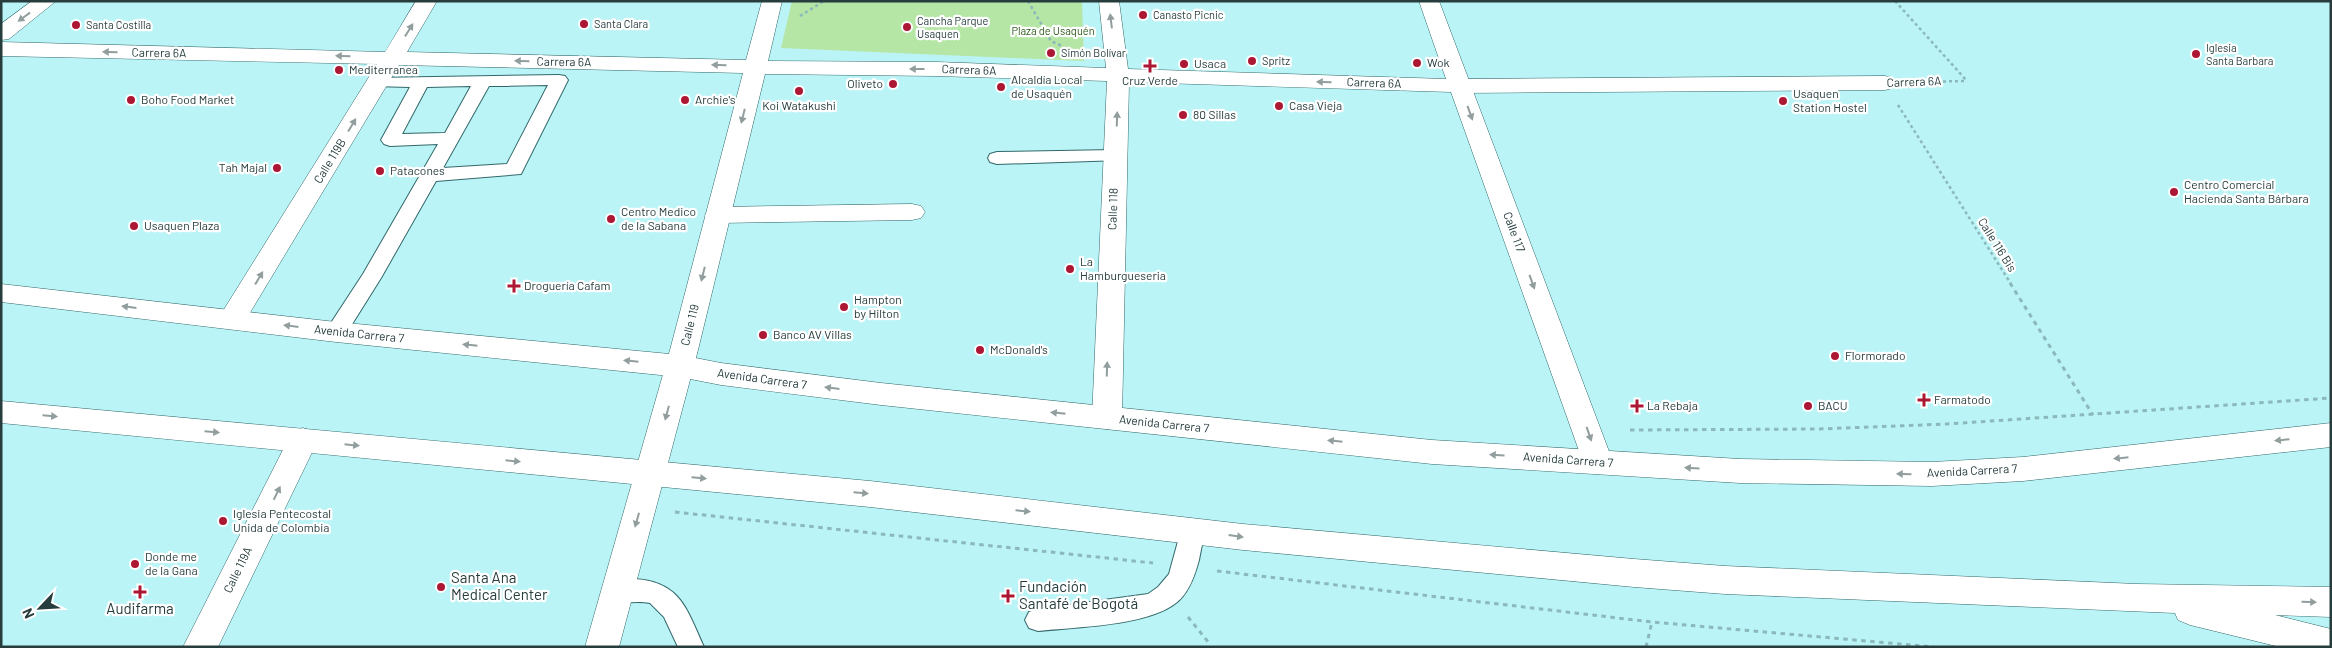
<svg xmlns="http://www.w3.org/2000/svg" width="2332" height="648" font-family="Barlow,sans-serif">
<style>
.green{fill:#b5e6a5}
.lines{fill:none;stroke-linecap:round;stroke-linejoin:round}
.service-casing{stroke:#32686a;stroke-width:2}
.pedestrian-casing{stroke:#32686a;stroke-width:1}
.minor-casing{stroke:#32686a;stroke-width:1}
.primary-casing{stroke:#32686a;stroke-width:1}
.path-far1{stroke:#8bb9bb;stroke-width:2.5;stroke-dasharray:3 3;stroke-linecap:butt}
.path{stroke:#8bb9bb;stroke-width:3;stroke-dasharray:4.5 4.5;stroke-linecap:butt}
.service{fill:#fff;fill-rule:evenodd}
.pedestrian{fill:#fff;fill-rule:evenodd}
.minor{fill:#fff;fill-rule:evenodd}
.primary{fill:#fff;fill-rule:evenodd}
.oneway{fill:#929e9e}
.poi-dot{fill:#ac1734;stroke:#fff;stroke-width:2}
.labels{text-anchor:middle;stroke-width:4.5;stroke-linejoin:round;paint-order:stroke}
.far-poi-label{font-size:11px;fill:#263c3d;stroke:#fff;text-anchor:start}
.far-park-label{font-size:11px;fill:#2b5719;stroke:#fff}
.street-label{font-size:12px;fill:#263c3d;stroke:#fff}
.poi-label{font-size:12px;fill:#263c3d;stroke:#fff;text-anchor:start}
.near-poi-label{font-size:15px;fill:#263c3d;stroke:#fff;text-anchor:start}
</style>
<rect width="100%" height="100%" fill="#bbf4f6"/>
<!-- green -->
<path class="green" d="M 792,1 L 1082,1 L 1084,61 L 781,48 Z"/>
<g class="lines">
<!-- service casing -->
<g class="service-casing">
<g id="service">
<path d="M 559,75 L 565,76 L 568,80 L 521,174 L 436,181 L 381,278 L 344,337 L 336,340 L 328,337 L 325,332 L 363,274 L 438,144 L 390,146 L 384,144 L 381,140 L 410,87 L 372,86 L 369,82 L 372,78 ZM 548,85 L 507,164 L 443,168 L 489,86 ZM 471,86 L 445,133 L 402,134 L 427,87 Z"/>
<path d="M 1115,150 L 1122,152 L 1124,156 L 1122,160 L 997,164 L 990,162 L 988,158 L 990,154 L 997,152 Z"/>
<path d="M 1192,520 L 1201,523 C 1206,534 1201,548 1199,560 C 1195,575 1189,593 1176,603 C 1147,626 1075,627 1038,631 L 1029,628 L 1025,620 L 1029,612 L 1038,609 L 1148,594 L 1158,587 L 1169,574 L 1183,523 Z"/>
<path d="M 635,579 C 681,582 687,610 704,647 L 678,647 L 664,617 L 650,603 C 635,600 622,605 608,600 L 604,592 L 608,584 Z"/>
</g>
</g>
<!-- pedestrian casing -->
<g class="pedestrian-casing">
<g id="pedestrian">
<path d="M 1885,76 L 1893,78 L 1896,83 L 1893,88 L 1885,90 L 1460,93 L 1452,91 L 1449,86 L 1452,81 L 1460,79 Z"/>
<path d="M 912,204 L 921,206 L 925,212 L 921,218 L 912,220 L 718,223 L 709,221 L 705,215 L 709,209 L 718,207 Z"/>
</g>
</g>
<!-- minor casing -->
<g class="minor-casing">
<g id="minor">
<path d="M 32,1 L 56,1 L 9,39 L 1,40 L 1,24 Z"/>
<path d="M 416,1 L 437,1 L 407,52 L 746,60 L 762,1 L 782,1 L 768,61 L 936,62 L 1106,68 L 1099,1 L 1119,1 L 1128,69 L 1446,79 L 1419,1 L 1439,1 L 1613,462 L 1609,471 L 1598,474 L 1587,471 L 1583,462 L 1451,92 L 1129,82 L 1122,418 L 1117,426 L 1107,429 L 1097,426 L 1092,418 L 1107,81 L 936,76 L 765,74 L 698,350 L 619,647 L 585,647 L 670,350 L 743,73 L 399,65 L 242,326 L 232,329 L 222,326 L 218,319 L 377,64 L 1,56 L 1,42 L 385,52 Z"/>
<path d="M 303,428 L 314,432 L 318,440 L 218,647 L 183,647 L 292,432 Z"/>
</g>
</g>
<!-- primary casing -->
<g class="primary-casing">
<g id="primary">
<path d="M 1,284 L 336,322 L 680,355 L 721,363 L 881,383 L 1432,440 L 1740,459 L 1932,462 L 2023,457 L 2331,423 L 2331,447 L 2023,481 L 1932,486 L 1740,483 L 1432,464 L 881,405 L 721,385 L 680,377 L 336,342 L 1,302 Z"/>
<path d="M 1,401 L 870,481 L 1243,524 L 1634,559 L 1725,566 L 2137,584 L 2331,587 L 2331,617 L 2275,615 L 2331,629 L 2331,647 L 2280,647 L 2190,625 L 2178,620 L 2175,613 L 1725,594 L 1634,587 L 1243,550 L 870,507 L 1,423 Z"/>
</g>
</g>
<!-- path-far1 -->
<g class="path-far1">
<path d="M 1028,1 L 1051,41 L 1062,46"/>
<path d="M 1895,1 L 1967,81"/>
<path d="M 800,16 L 824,1"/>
<path d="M 1913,82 L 1967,81"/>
<path d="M 1898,105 L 2011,284"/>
</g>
<!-- path -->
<g class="path">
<path d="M 2010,283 L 2093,415"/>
<path d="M 1630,430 L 1819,429 L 1947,424 L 2331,398"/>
<path d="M 675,512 L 1153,563"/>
<path d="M 1217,571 L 1652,622 L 1934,647"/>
<path d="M 1188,617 L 1209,643"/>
<path d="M 1646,647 L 1652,622"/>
</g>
<!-- service -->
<use href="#service" class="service"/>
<!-- pedestrian -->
<use href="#pedestrian" class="pedestrian"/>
<!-- minor -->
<use href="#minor" class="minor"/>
<!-- primary -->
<use href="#primary" class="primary"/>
</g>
<!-- one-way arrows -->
<defs><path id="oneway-solid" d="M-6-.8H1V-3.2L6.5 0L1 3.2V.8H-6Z" transform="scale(1.25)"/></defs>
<g class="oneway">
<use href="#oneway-solid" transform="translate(24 17) rotate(144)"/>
<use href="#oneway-solid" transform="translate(1111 21) rotate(-97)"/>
<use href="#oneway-solid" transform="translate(409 30) rotate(-58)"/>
<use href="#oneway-solid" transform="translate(110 52) rotate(-179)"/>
<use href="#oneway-solid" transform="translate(343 56) rotate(-179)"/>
<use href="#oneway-solid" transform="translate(522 61) rotate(-179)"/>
<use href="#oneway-solid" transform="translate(719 65) rotate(-179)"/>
<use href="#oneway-solid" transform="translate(917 69) rotate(-180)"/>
<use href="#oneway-solid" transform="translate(1324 82) rotate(-178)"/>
<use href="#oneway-solid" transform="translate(1470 113) rotate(70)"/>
<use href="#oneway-solid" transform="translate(743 116) rotate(104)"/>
<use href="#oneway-solid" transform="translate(1117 119) rotate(-88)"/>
<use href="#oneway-solid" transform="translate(352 125) rotate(-59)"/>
<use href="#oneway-solid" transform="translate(703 274) rotate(104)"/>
<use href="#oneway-solid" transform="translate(259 278) rotate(-59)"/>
<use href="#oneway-solid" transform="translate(1532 282) rotate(70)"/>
<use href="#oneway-solid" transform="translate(129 307) rotate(-173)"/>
<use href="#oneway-solid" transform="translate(291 326) rotate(-173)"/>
<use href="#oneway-solid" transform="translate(470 345) rotate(-174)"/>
<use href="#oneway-solid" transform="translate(631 361) rotate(-174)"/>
<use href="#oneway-solid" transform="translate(1107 369) rotate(-88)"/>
<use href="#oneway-solid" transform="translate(832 388) rotate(-173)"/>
<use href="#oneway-solid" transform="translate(667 413) rotate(105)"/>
<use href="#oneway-solid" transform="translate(1058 413) rotate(-174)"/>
<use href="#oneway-solid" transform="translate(50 416) rotate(5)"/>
<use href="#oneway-solid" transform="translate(212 432) rotate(5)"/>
<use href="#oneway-solid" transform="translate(1589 434) rotate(71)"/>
<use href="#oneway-solid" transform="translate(2282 440) rotate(174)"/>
<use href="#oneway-solid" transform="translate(1335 441) rotate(-174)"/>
<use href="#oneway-solid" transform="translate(352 445) rotate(6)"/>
<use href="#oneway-solid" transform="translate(1497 455) rotate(-177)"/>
<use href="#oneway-solid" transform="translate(2121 458) rotate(174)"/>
<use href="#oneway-solid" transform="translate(513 461) rotate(6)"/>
<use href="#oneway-solid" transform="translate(1692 468) rotate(-177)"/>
<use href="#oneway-solid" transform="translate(1904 474) rotate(-179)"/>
<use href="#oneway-solid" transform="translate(699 478) rotate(5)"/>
<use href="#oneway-solid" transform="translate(277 493) rotate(-64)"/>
<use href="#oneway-solid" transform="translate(861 493) rotate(5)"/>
<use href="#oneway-solid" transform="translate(1023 511) rotate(6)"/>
<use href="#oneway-solid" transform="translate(637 520) rotate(106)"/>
<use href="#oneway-solid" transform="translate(1236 536) rotate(8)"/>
<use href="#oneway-solid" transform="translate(2309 602) rotate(1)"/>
</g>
<!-- markers -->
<g class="poi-dot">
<circle cx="1143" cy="15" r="5"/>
<circle cx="584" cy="24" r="5"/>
<circle cx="76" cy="25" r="5"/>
<circle cx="907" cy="27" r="5"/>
<circle cx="1051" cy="53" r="5"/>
<circle cx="2196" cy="54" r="5"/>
<circle cx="1252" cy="61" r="5"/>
<circle cx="1417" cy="63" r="5"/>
<circle cx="1184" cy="64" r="5"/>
<path d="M1147.5 58.5h5v5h5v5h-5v5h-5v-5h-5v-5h5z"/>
<circle cx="339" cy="70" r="5"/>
<circle cx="893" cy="84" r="5"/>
<circle cx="1001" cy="87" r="5"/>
<circle cx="799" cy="91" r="5"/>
<circle cx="131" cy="100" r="5"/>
<circle cx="685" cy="100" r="5"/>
<circle cx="1783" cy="101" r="5"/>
<circle cx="1279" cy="106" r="5"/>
<circle cx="1183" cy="115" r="5"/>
<circle cx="277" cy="168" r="5"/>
<circle cx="380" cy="171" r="5"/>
<circle cx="2174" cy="192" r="5"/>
<circle cx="611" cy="219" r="5"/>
<circle cx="134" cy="226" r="5"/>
<circle cx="1070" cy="269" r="5"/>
<path d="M511.5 278.5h5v5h5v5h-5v5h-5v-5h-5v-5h5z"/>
<circle cx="844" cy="307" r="5"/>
<circle cx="763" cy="335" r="5"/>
<circle cx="980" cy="350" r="5"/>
<circle cx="1835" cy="356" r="5"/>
<path d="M1921.5 392.5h5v5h5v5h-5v5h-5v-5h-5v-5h5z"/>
<path d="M1634.5 398.5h5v5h5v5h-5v5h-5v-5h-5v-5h5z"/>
<circle cx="1808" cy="406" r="5"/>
<circle cx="223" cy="521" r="5"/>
<circle cx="135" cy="564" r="5"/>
<circle cx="441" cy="587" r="5"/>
<path d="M137.5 584.5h5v5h5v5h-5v5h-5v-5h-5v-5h5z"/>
<path d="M1005.5 588.5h5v5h5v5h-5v5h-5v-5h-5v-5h5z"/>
</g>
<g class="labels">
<!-- far-poi labels -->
<g class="far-poi-label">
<text x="1153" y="19">Canasto Picnic</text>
<text x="917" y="25">Cancha Parque<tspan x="917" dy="13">Usaquen</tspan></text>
<text x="594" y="28">Santa Clara</text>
<text x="86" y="29">Santa Costilla</text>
<text x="2206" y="52">Iglesia<tspan x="2206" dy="13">Santa Barbara</tspan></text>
<text x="1061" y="57">Simón Bolívar</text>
<text x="1262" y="65">Spritz</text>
</g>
<!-- far-park labels -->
<g class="far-park-label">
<text x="1053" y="35">Plaza de Usaquén</text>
</g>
<!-- street labels -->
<g class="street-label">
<text transform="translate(159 53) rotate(1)" y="4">Carrera 6A</text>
<text transform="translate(564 62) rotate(1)" y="4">Carrera 6A</text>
<text transform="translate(969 70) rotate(2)" y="4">Carrera 6A</text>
<text transform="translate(1914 82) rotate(-2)" y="4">Carrera 6A</text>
<text transform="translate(1374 83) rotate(2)" y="4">Carrera 6A</text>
<text transform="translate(330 161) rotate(-59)" y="4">Calle 119B</text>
<text transform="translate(1113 209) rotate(-88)" y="4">Calle 118</text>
<text transform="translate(1514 232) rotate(70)" y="4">Calle 117</text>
<text transform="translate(1997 245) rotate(58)" y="4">Calle 116 Bis</text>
<text transform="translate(690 325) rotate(-76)" y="4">Calle 119</text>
<text transform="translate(359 334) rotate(6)" y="4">Avenida Carrera 7</text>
<text transform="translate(762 379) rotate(8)" y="4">Avenida Carrera 7</text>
<text transform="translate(1164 424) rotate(6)" y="4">Avenida Carrera 7</text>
<text transform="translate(1568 460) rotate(4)" y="4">Avenida Carrera 7</text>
<text transform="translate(1972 471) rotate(-3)" y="4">Avenida Carrera 7</text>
<text transform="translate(238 570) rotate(-64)" y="4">Calle 119A</text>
</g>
<!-- poi labels -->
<g class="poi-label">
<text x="1427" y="67">Wok</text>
<text x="1194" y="68">Usaca</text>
<text x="349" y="74">Mediterranea</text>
<text x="1011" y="84">Alcaldía Local<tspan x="1011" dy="14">de Usaquén</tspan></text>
<text x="1150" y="85" text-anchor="middle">Cruz Verde</text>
<text x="883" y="88" text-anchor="end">Oliveto</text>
<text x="1793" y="98">Usaquen<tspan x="1793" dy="14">Station Hostel</tspan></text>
<text x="141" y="104">Boho Food Market</text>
<text x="695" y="104">Archie's</text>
<text x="799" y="110" text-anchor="middle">Koi Watakushi</text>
<text x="1289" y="110">Casa Vieja</text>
<text x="1193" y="119">80 Sillas</text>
<text x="267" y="172" text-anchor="end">Tah Majal</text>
<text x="390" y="175">Patacones</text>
<text x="2184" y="189">Centro Comercial<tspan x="2184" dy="14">Hacienda Santa Bárbara</tspan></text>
<text x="621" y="216">Centro Medico<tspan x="621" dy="14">de la Sabana</tspan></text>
<text x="144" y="230">Usaquen Plaza</text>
<text x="1080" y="266">La<tspan x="1080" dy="14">Hamburgueseria</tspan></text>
<text x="524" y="290">Droguería Cafam</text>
<text x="854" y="304">Hampton<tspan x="854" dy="14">by Hilton</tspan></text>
<text x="773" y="339">Banco AV Villas</text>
<text x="990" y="354">McDonald's</text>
<text x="1845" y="360">Flormorado</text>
<text x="1934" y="404">Farmatodo</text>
<text x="1647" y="410">La Rebaja</text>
<text x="1818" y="410">BACU</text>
<text x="233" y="518">Iglesia Pentecostal<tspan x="233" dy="14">Unida de Colombia</tspan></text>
<text x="145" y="561">Donde me<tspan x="145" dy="14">de la Gana</tspan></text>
</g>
<!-- near-poi labels -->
<g class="near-poi-label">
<text x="451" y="583">Santa Ana<tspan x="451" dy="17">Medical Center</tspan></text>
<text x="1019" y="592">Fundación<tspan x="1019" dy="17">Santafé de Bogotá</tspan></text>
<text x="140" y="614" text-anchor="middle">Audifarma</text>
</g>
</g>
<!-- border -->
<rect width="2332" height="648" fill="none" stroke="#263c3d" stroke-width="5"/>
<!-- north arrow -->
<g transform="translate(40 608) rotate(245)" stroke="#ffffff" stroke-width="4" paint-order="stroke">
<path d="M0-4L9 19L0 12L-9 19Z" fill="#263c3d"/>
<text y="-8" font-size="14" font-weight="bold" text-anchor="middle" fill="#263c3d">N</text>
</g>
</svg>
